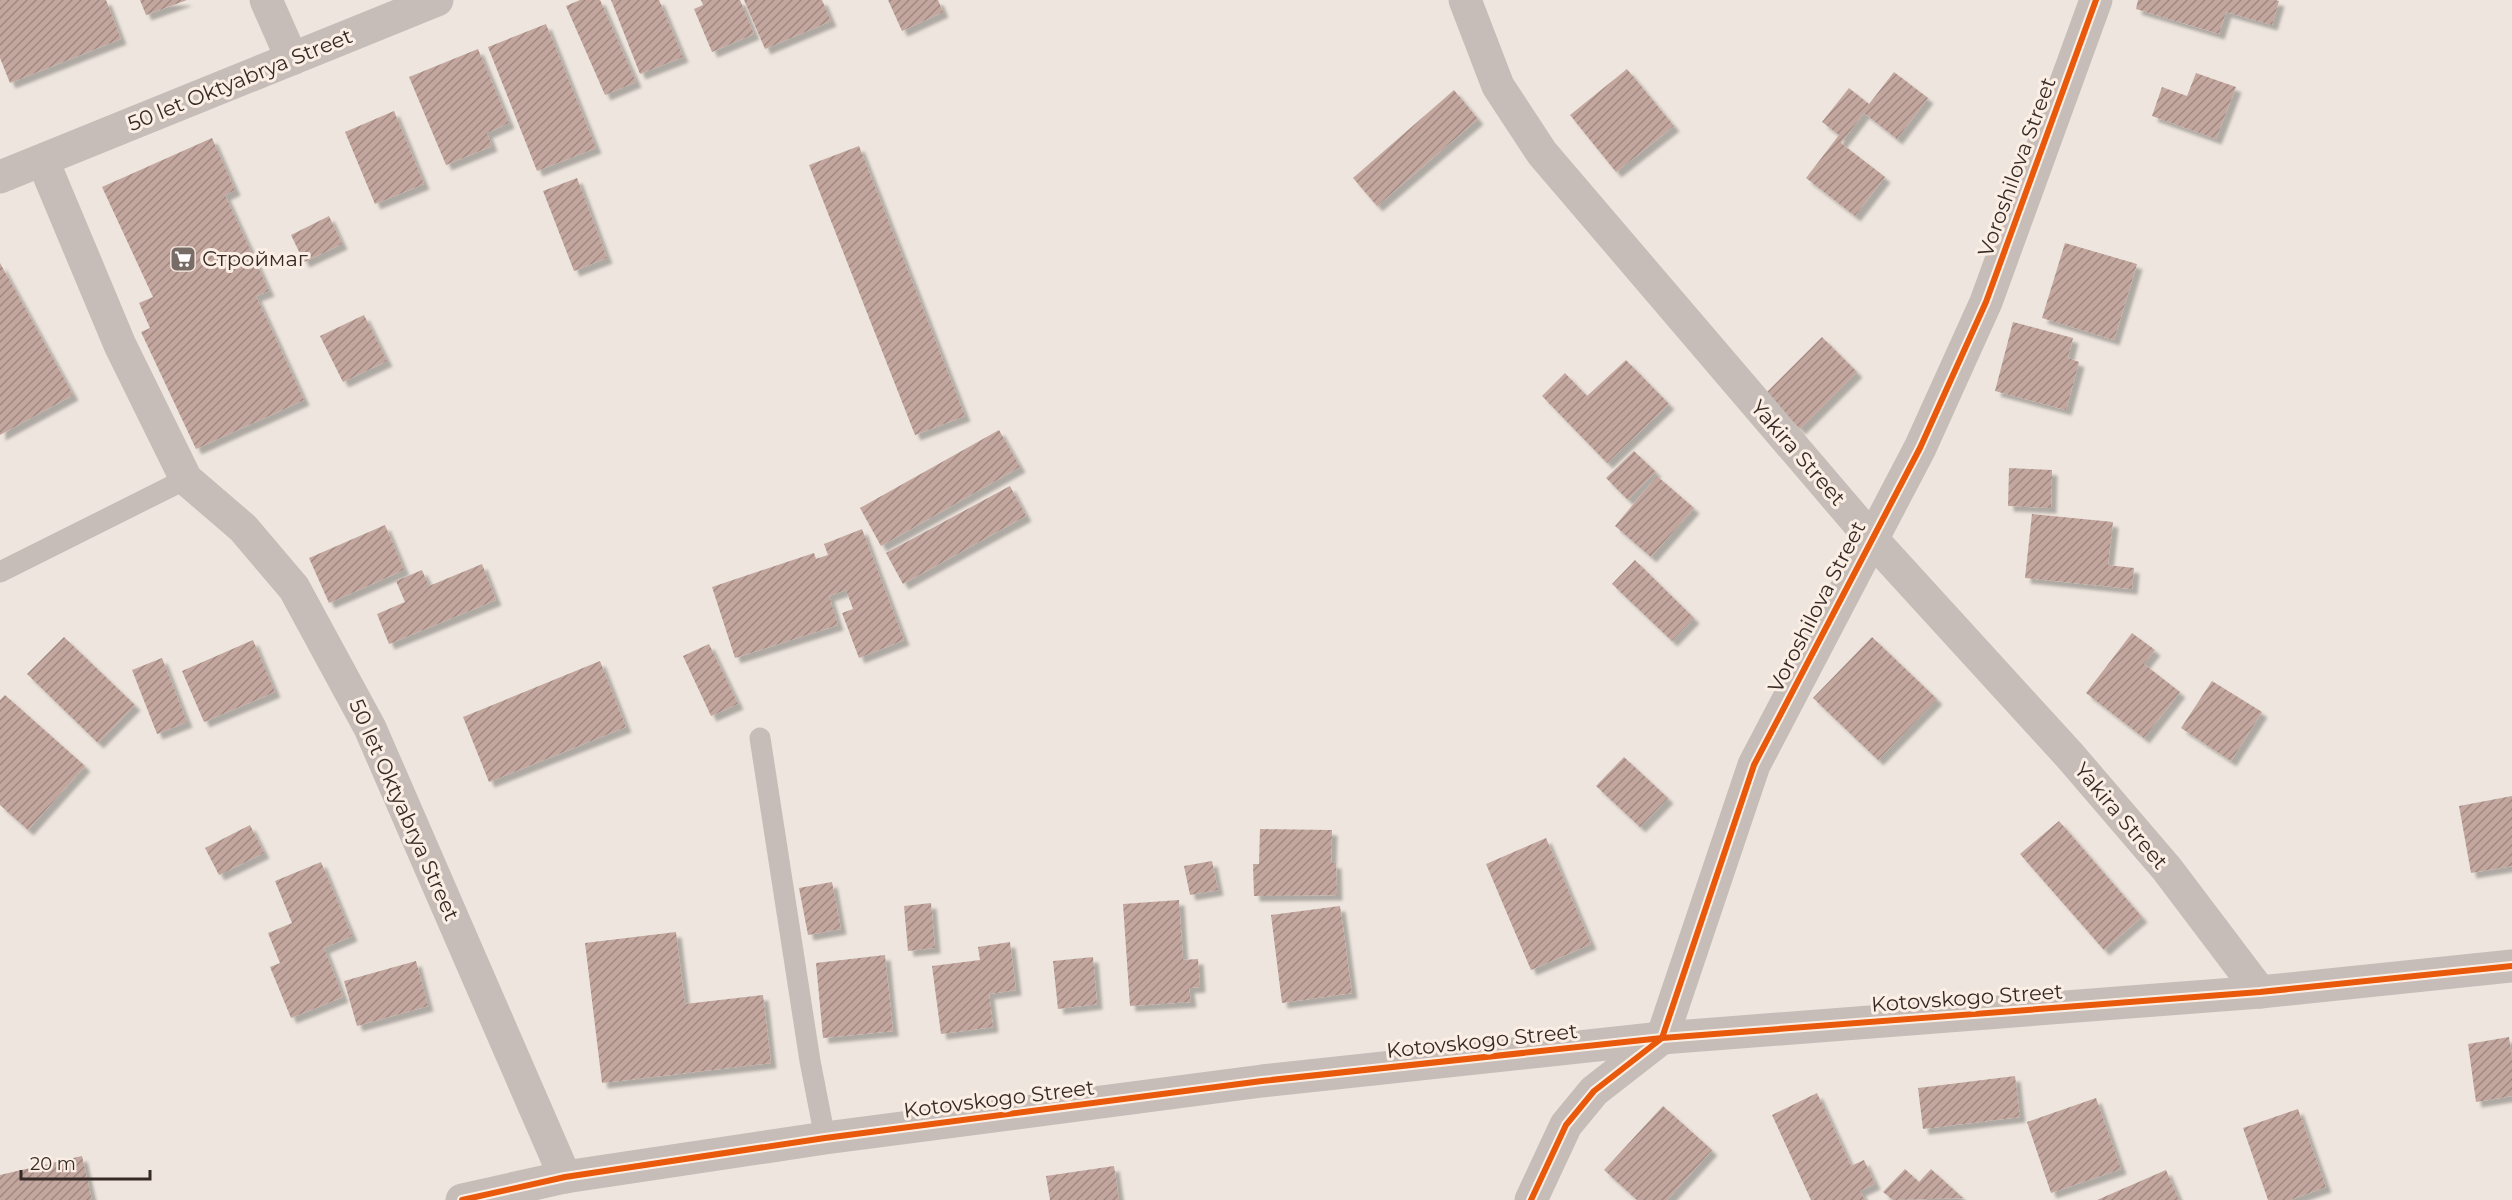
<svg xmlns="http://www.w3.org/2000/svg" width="2512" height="1200" font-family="Montserrat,sans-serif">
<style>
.building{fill:url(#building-hatch);filter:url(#shadow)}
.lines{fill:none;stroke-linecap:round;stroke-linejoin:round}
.lane{stroke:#c6bdb8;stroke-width:21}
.street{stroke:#c6bdb8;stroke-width:33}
.cycleway-casing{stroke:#fbefe5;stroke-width:10}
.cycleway{stroke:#e8590c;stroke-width:6}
.labels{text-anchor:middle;stroke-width:6;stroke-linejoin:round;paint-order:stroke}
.street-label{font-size:21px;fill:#372a26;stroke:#fbefe5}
.poi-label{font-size:21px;fill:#372a26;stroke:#fbefe5;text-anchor:start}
</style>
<defs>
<pattern id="building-hatch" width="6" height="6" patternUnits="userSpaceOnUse" patternTransform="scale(1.5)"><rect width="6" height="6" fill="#c3a79f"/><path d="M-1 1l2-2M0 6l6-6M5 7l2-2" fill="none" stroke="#9f8881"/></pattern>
<filter id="shadow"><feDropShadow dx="5.5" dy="5.5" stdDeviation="1.5" flood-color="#0004"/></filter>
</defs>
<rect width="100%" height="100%" fill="#eee6de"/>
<!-- building -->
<g class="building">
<path d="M 0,0 L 106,0 L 121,39 L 10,83 L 0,58 Z"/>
<path d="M 140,0 L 187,0 L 146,15 Z"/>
<path d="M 580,0 L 600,0 L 636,82 L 605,95 L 566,6 Z"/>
<path d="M 611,0 L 659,0 L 683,57 L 640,74 Z"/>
<path d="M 701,0 L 740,0 L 754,34 L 712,52 L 694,9 L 703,5 Z"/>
<path d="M 744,0 L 822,0 L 831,21 L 765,49 Z"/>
<path d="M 888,0 L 938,0 L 943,12 L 902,31 Z"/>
<path d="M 2138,0 L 2275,0 L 2279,1 L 2272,25 L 2226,12 L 2219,34 L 2136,9 Z"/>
<path d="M 546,24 L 596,148 L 537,171 L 488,47 Z"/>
<path d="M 478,49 L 509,123 L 487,133 L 492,146 L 446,165 L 409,77 Z"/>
<path d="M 1627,69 L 1674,126 L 1616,172 L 1570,115 Z"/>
<path d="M 1894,72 L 1928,98 L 1897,139 L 1864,113 L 1841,143 L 1885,177 L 1855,216 L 1806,178 L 1839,135 L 1822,122 L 1849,88 L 1869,104 Z"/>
<path d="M 2196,73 L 2236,87 L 2216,139 L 2152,116 L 2162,87 L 2187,96 Z"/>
<path d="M 1454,90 L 1478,119 L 1377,206 L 1353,178 Z"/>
<path d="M 394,111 L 424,184 L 375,204 L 345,132 Z"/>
<path d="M 212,138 L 235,190 L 225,195 L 269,291 L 256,296 L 304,400 L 196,449 L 141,332 L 150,328 L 139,303 L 153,297 L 102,187 Z"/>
<path d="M 859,146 L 965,416 L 915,435 L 809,165 Z"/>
<path d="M 577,178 L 607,258 L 574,271 L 543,191 Z"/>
<path d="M 329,216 L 342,244 L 304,262 L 291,235 Z"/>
<path d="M 2065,243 L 2137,264 L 2114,340 L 2042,318 Z"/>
<path d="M 0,263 L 73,395 L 0,435 Z"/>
<path d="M 364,315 L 387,361 L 343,382 L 320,336 Z"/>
<path d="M 2013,322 L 2073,338 L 2068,358 L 2079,362 L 2066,410 L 1995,391 Z"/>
<path d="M 1822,337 L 1857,372 L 1800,429 L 1765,394 Z"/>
<path d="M 1626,360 L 1669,404 L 1607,463 L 1542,396 L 1565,373 L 1587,396 Z"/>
<path d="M 999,430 L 1020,467 L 881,546 L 860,508 Z"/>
<path d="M 1634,451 L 1656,472 L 1628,500 L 1606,478 Z"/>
<path d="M 2009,468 L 2052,470 L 2051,508 L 2008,506 Z"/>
<path d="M 1657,476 L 1694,508 L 1651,557 L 1615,526 Z"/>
<path d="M 1010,486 L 1026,516 L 903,584 L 886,553 Z"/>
<path d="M 2032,514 L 2113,522 L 2108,565 L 2134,568 L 2132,589 L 2025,578 Z"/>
<path d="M 385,525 L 404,570 L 329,603 L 309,558 Z"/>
<path d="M 862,529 L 904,640 L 859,658 L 842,613 L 853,609 L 846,590 L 829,596 L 838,625 L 735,658 L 712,587 L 814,553 L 816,559 L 828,555 L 824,544 Z"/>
<path d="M 1635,560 L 1694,618 L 1672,641 L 1612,584 Z"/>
<path d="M 482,564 L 496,600 L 389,644 L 377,614 L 405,602 L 396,581 L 422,570 L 429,586 Z"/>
<path d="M 2132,633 L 2155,650 L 2144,664 L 2180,692 L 2144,738 L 2086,693 Z"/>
<path d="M 64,637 L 135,705 L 98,743 L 27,674 Z"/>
<path d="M 1872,637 L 1937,699 L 1878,760 L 1813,698 Z"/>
<path d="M 253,640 L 275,692 L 204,722 L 182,671 Z"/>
<path d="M 709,644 L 738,704 L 711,716 L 683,656 Z"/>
<path d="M 162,658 L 187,722 L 157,734 L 132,670 Z"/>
<path d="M 600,661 L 626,727 L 489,782 L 463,717 Z"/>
<path d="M 2212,681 L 2262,712 L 2231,761 L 2181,728 Z"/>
<path d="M 5,695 L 85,766 L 28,830 L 0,805 L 0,700 Z"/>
<path d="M 1624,757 L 1668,798 L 1640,827 L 1596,786 Z"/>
<path d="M 2512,796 L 2512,866 L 2471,873 L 2459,806 Z"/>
<path d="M 2059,821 L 2142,917 L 2104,950 L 2020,854 Z"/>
<path d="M 250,825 L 264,853 L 219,875 L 205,848 Z"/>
<path d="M 1260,829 L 1332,830 L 1331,863 L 1336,863 L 1337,895 L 1254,896 L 1253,864 L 1259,864 Z"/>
<path d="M 1546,838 L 1591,944 L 1531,970 L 1486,864 Z"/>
<path d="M 1212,861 L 1218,890 L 1190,895 L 1184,866 Z"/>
<path d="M 321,862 L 352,936 L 324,948 L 343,997 L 291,1018 L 270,967 L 280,963 L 268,933 L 292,923 L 275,881 Z"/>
<path d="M 832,882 L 841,929 L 808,935 L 799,888 Z"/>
<path d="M 1179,900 L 1183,960 L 1198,959 L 1200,987 L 1189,988 L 1191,1002 L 1130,1006 L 1123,904 Z"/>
<path d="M 931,903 L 935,948 L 908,951 L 904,906 Z"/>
<path d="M 1340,906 L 1352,993 L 1282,1003 L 1271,915 Z"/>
<path d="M 676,932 L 685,1004 L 763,995 L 771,1063 L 602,1083 L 585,943 Z"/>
<path d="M 1010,942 L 1016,990 L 989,994 L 993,1027 L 941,1034 L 932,966 L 980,960 L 978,947 Z"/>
<path d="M 885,955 L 893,1031 L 823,1038 L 816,963 Z"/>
<path d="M 1093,957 L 1097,1004 L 1058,1009 L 1053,961 Z"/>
<path d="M 416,961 L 428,1006 L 357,1026 L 344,981 Z"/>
<path d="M 2509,1037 L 2512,1057 L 2512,1096 L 2476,1102 L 2468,1044 Z"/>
<path d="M 2015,1076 L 2020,1117 L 1923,1129 L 1918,1088 Z"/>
<path d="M 1817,1093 L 1851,1166 L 1864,1160 L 1875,1184 L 1860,1191 L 1865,1200 L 1811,1200 L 1772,1115 Z"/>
<path d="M 2096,1098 L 2121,1169 L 2051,1193 L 2027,1122 Z"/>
<path d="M 1663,1106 L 1712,1150 L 1667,1200 L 1637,1200 L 1604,1170 Z"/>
<path d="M 2298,1109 L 2326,1187 L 2290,1200 L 2268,1200 L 2243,1128 Z"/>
<path d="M 82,1156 L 92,1200 L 0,1200 L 0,1175 Z"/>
<path d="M 1114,1166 L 1119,1200 L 1050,1200 L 1046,1176 Z"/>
<path d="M 1905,1169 L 1919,1182 L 1931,1169 L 1963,1198 L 1893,1200 L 1883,1192 Z"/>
<path d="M 2166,1170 L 2179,1200 L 2097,1200 Z"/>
</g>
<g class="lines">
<!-- lane -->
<g class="lane">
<path d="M 0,572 L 186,479"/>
<path d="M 760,738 L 810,1061 L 825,1138"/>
</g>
<!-- street -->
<g class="street">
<path d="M 266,0 L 292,59"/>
<path d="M 1465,0 L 1498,86 L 1542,153 L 1871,538 L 2071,757 L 2167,869 L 2260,992"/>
<path d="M 43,161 L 120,345 L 186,479 L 243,528 L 294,588 L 370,728 L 565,1177"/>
<path d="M 0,177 L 437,0"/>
<path d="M 462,1200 L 565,1177 L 825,1138 L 1262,1081 L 1662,1038 L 2260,992 L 2512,966"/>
<path d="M 1531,1200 L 1566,1125 L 1594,1091 L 1662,1038 L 1754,765 L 1920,448 L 1986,302 L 2096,0"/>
</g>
<!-- cycleway casing -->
<g class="cycleway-casing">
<g id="cycleway">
<path d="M 462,1200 L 565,1177 L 825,1138 L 1262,1081 L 1662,1038 L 2260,992 L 2512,966"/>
<path d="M 1531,1200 L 1566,1125 L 1594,1091 L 1662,1038 L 1754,765 L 1920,448 L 1986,302 L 2096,0"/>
</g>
</g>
<!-- cycleway -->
<use href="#cycleway" class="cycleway"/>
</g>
<!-- icons -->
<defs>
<g id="supermarket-square" transform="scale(1.35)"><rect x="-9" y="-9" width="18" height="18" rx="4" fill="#776c66" stroke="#fbefe5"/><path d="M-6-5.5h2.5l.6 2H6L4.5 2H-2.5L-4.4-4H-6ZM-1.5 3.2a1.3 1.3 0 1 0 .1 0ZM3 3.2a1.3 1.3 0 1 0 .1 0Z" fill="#fff"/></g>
</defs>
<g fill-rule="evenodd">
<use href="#supermarket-square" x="183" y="259"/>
</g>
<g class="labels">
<!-- street labels -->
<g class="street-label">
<text transform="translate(240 80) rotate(-22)" y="7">50 let Oktyabrya Street</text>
<text transform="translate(2017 167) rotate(-70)" y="7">Voroshilova Street</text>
<text transform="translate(1798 453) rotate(49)" y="7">Yakira Street</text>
<text transform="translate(1817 607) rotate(-63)" y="7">Voroshilova Street</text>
<text transform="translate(404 810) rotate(66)" y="7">50 let Oktyabrya Street</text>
<text transform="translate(2121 816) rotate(50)" y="7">Yakira Street</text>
<text transform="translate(1967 998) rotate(-4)" y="7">Kotovskogo Street</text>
<text transform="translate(1482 1041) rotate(-6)" y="7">Kotovskogo Street</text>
<text transform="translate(999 1099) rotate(-7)" y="7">Kotovskogo Street</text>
</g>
<!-- poi labels -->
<g class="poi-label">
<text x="202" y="266">Строймаг</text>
</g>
</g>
<!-- scale -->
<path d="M21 1170v9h129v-9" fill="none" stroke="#372a26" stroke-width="3"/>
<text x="30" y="1170" font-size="18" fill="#372a26" stroke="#fbefe5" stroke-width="4.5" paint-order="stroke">20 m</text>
</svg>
